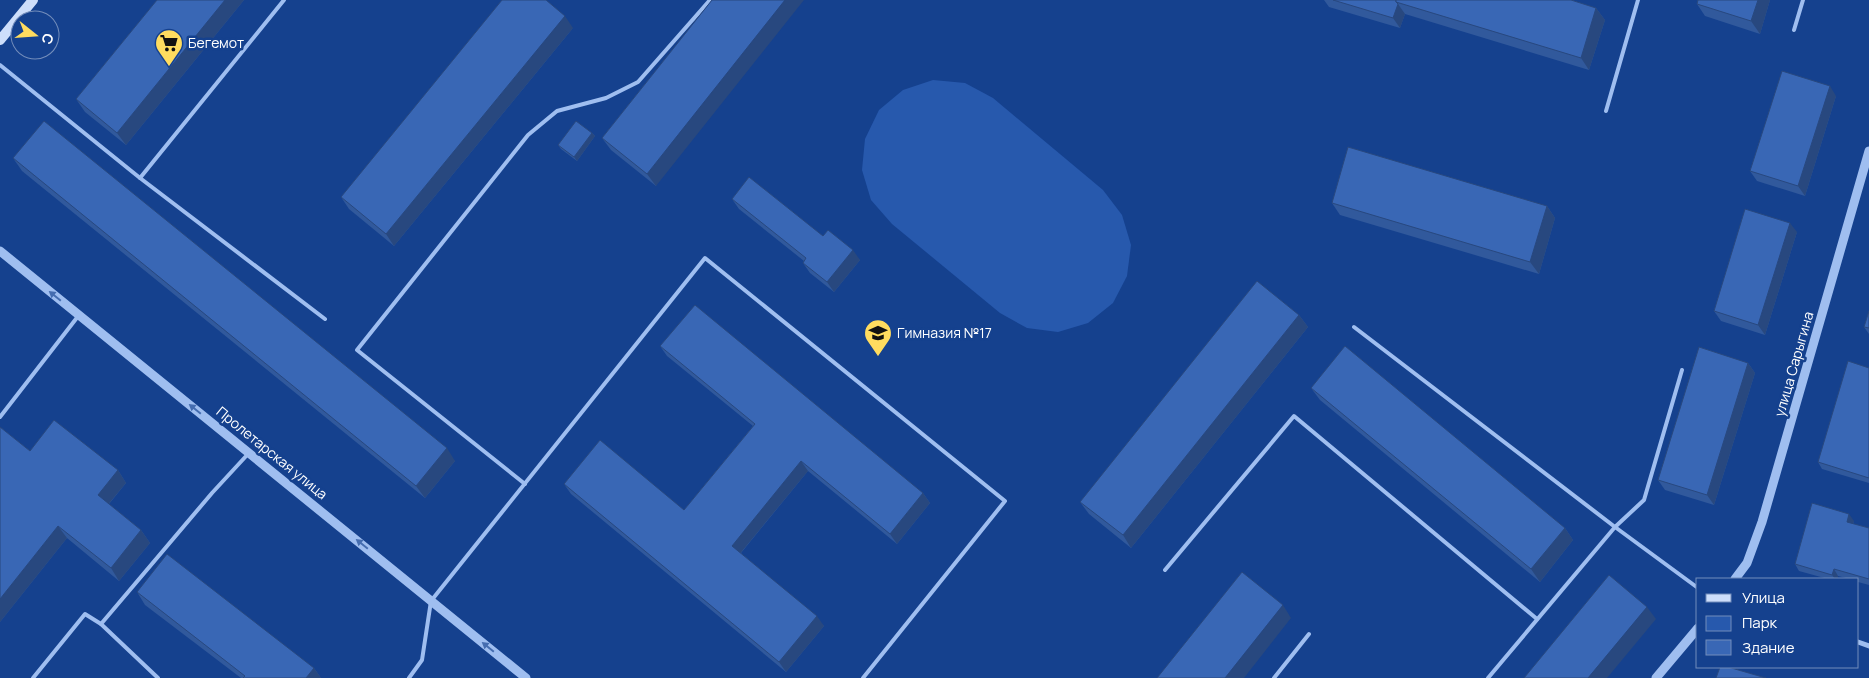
<svg xmlns="http://www.w3.org/2000/svg" width="1869" height="678" font-family="Manrope,sans-serif">
<style>
.green{fill:#2759ad}
.lines{fill:none;stroke-linecap:round;stroke-linejoin:round}
.service{stroke:#9fbef0;stroke-width:4}
.minor{stroke:#9fbef0;stroke-width:5}
.tertiary{stroke:#9fbef0;stroke-width:9}
.secondary{stroke:#cddefb;stroke-width:10}
.wall{fill:#31599c}
.shaded-wall{fill:#28487f}
.building{fill:#3967b5;stroke:#28487f}
.oneway{fill:#456db0}
.labels{text-anchor:middle;stroke-width:5;stroke-linejoin:round;paint-order:stroke}
.poi-label{font-size:14px;fill:#fff;stroke:#15418e;text-anchor:start}
.street-label{font-size:14px;fill:#fff;stroke:#15418e}
</style>
<rect width="100%" height="100%" fill="#15418e"/>
<!-- green -->
<path class="green" d="M 933,80 L 965,83 L 993,98 L 1103,190 L 1122,215 L 1131,245 L 1127,276 L 1113,303 L 1088,323 L 1058,332 L 1027,328 L 1000,313 L 892,224 L 871,200 L 862,170 L 865,139 L 879,110 L 903,90 Z"/>
<g class="lines">
<!-- service -->
<g class="service">
<path d="M 1794,30 L 1803,0"/>
<path d="M 0,65 L 140,178 L 325,319"/>
<path d="M 1606,111 L 1638,0"/>
<path d="M 140,178 L 284,0"/>
<path d="M 1354,327 L 1615,527 L 1644,500 L 1682,370"/>
<path d="M 0,417 L 79,315"/>
<path d="M 525,484 L 357,350 L 528,135 L 557,111 L 606,98 L 638,82 L 710,0"/>
<path d="M 1165,570 L 1294,416 L 1537,619"/>
<path d="M 101,624 L 212,493 L 248,454"/>
<path d="M 33,678 L 85,614 L 101,624 L 158,678"/>
<path d="M 409,678 L 422,660 L 431,601 L 705,258 L 1005,501 L 863,678"/>
<path d="M 1274,678 L 1309,634"/>
<path d="M 1488,678 L 1615,527 L 1698,588"/>
</g>
<!-- minor -->
<path class="minor" d="M 1858,642 L 1869,646"/>
<!-- tertiary -->
<g class="tertiary">
<path d="M 0,251 L 526,678"/>
<path d="M 1735,579 L 1747,563 L 1762,522 L 1869,151"/>
<path d="M 1656,678 L 1698,628"/>
</g>
<!-- secondary -->
<path class="secondary" d="M 0,40 L 33,0"/>
</g>
<!-- wall -->
<g class="wall">
<path d="M 157,0 L 244,0 L 126,145 L 85,112 L 76,99 Z"/>
<path d="M 712,0 L 656,186 L 611,150 L 602,138 Z"/>
<path d="M 1324,0 L 1571,0 L 1596,8 L 1605,20 L 1589,70 L 1405,14 L 1400,28 L 1329,7 Z"/>
<path d="M 1698,0 L 1770,0 L 1760,34 L 1705,16 L 1697,4 Z"/>
<path d="M 573,28 L 394,246 L 349,209 L 341,197 Z"/>
<path d="M 1836,96 L 1805,196 L 1757,181 L 1750,171 Z"/>
<path d="M 592,133 L 595,136 L 577,161 L 561,149 L 558,145 Z"/>
<path d="M 13,158 L 455,461 L 425,498 L 22,171 Z"/>
<path d="M 732,199 L 823,236 L 860,260 L 834,292 L 810,273 L 803,263 L 804,261 L 739,209 Z"/>
<path d="M 1332,203 L 1547,206 L 1555,218 L 1539,274 L 1340,215 Z"/>
<path d="M 1797,232 L 1765,335 L 1721,321 L 1714,311 Z"/>
<path d="M 1869,311 L 1869,334 L 1864,327 Z"/>
<path d="M 1299,315 L 1308,327 L 1131,548 L 1089,514 L 1080,502 Z"/>
<path d="M 660,346 L 923,493 L 930,503 L 897,544 L 808,471 L 741,553 L 824,626 L 786,672 L 571,494 L 564,484 L 684,510 L 753,426 L 667,356 Z"/>
<path d="M 1748,363 L 1755,373 L 1714,505 L 1665,490 L 1658,480 Z"/>
<path d="M 1869,368 L 1869,483 L 1822,469 L 1818,462 Z"/>
<path d="M 1311,388 L 1565,528 L 1573,540 L 1540,582 L 1320,400 Z"/>
<path d="M 0,427 L 30,451 L 118,470 L 126,483 L 109,504 L 141,530 L 150,543 L 119,581 L 67,538 L 0,622 Z"/>
<path d="M 1854,521 L 1853,524 L 1869,528 L 1869,585 L 1858,582 L 1858,579 L 1850,579 L 1838,576 L 1838,579 L 1828,579 L 1799,571 L 1795,564 Z"/>
<path d="M 137,592 L 314,668 L 321,678 L 241,678 L 145,605 Z"/>
</g>
<!-- shaded-wall -->
<g class="shaded-wall">
<path d="M 225,0 L 244,0 L 126,145 L 117,133 Z"/>
<path d="M 785,0 L 804,0 L 656,186 L 647,174 Z"/>
<path d="M 1758,0 L 1770,0 L 1760,34 L 1751,21 Z"/>
<path d="M 1398,4 L 1405,14 L 1400,28 L 1393,18 Z"/>
<path d="M 1596,8 L 1605,20 L 1589,70 L 1581,58 Z"/>
<path d="M 565,16 L 573,28 L 394,246 L 386,234 Z"/>
<path d="M 1830,86 L 1836,96 L 1805,196 L 1798,186 Z"/>
<path d="M 592,133 L 595,136 L 577,161 L 574,157 Z"/>
<path d="M 1547,206 L 1555,218 L 1539,274 L 1530,262 Z"/>
<path d="M 1790,223 L 1797,232 L 1765,335 L 1758,325 Z"/>
<path d="M 853,250 L 860,260 L 834,292 L 827,282 Z"/>
<path d="M 1299,315 L 1308,327 L 1131,548 L 1123,535 Z"/>
<path d="M 1748,363 L 1755,373 L 1714,505 L 1707,495 Z"/>
<path d="M 447,448 L 455,461 L 425,498 L 416,486 Z"/>
<path d="M 801,461 L 808,471 L 738,556 L 732,546 Z"/>
<path d="M 118,470 L 126,483 L 106,507 L 98,495 Z"/>
<path d="M 923,493 L 930,503 L 897,544 L 890,534 Z"/>
<path d="M 1849,514 L 1854,521 L 1851,529 L 1847,522 Z"/>
<path d="M 58,526 L 67,538 L 0,622 L 0,599 Z"/>
<path d="M 1565,528 L 1573,540 L 1540,582 L 1531,569 Z"/>
<path d="M 141,530 L 150,543 L 119,581 L 111,568 Z"/>
<path d="M 1834,569 L 1838,576 L 1838,579 L 1835,579 L 1832,575 Z"/>
<path d="M 1283,605 L 1291,618 L 1244,678 L 1225,678 Z"/>
<path d="M 1647,607 L 1656,619 L 1607,678 L 1588,678 Z"/>
<path d="M 817,616 L 824,626 L 786,672 L 779,662 Z"/>
<path d="M 314,668 L 321,678 L 306,678 Z"/>
</g>
<!-- building -->
<g class="building">
<path d="M 157,0 L 225,0 L 117,133 L 76,99 Z"/>
<path d="M 502,0 L 546,0 L 565,16 L 386,234 L 341,197 Z"/>
<path d="M 712,0 L 785,0 L 647,174 L 602,138 Z"/>
<path d="M 1333,0 L 1396,0 L 1396,2 L 1398,4 L 1393,18 Z"/>
<path d="M 1396,0 L 1571,0 L 1596,8 L 1581,58 L 1396,2 Z"/>
<path d="M 1698,0 L 1758,0 L 1751,21 L 1697,4 Z"/>
<path d="M 1782,71 L 1830,86 L 1798,186 L 1750,171 Z"/>
<path d="M 44,121 L 447,448 L 416,486 L 13,158 Z"/>
<path d="M 576,121 L 592,133 L 574,157 L 558,145 Z"/>
<path d="M 1348,147 L 1547,206 L 1530,262 L 1332,203 Z"/>
<path d="M 749,177 L 823,236 L 828,230 L 853,250 L 827,282 L 803,263 L 806,258 L 732,199 Z"/>
<path d="M 1745,209 L 1790,223 L 1758,325 L 1714,311 Z"/>
<path d="M 1257,281 L 1299,315 L 1123,535 L 1080,502 Z"/>
<path d="M 695,305 L 923,493 L 890,534 L 801,461 L 732,546 L 817,616 L 779,662 L 564,484 L 600,440 L 684,510 L 755,424 L 660,346 Z"/>
<path d="M 1869,311 L 1869,328 L 1864,327 Z"/>
<path d="M 1345,346 L 1565,528 L 1531,569 L 1311,388 Z"/>
<path d="M 1699,347 L 1748,363 L 1707,495 L 1658,480 Z"/>
<path d="M 1848,361 L 1869,368 L 1869,478 L 1818,462 Z"/>
<path d="M 54,420 L 118,470 L 98,495 L 141,530 L 111,568 L 58,526 L 0,599 L 0,427 L 30,451 Z"/>
<path d="M 1812,503 L 1849,514 L 1847,522 L 1869,528 L 1869,579 L 1834,569 L 1832,575 L 1795,564 Z"/>
<path d="M 167,554 L 314,668 L 306,678 L 243,678 L 245,676 L 137,592 Z"/>
<path d="M 1242,572 L 1283,605 L 1225,678 L 1157,678 Z"/>
<path d="M 1609,575 L 1647,607 L 1588,678 L 1524,678 Z"/>
<path d="M 1720,667 L 1728,667 L 1766,678 L 1716,678 Z"/>
</g>
<!-- one-way arrows -->
<defs><path id="oneway-solid" d="M-6-.8H1V-3.2L6.5 0L1 3.2V.8H-6Z" transform="scale(1.25)"/></defs>
<g class="oneway">
<use href="#oneway-solid" transform="translate(55 296) rotate(-141)"/>
<use href="#oneway-solid" transform="translate(195 409) rotate(-141)"/>
<use href="#oneway-solid" transform="translate(362 544) rotate(-141)"/>
<use href="#oneway-solid" transform="translate(488 647) rotate(-141)"/>
</g>
<!-- icons -->
<defs>
<g id="supermarket-pin" transform="scale(1.4375)"><path d="M0 17L-7.5 6A9.5 9.5 0 1 1 7.5 6Z" fill="#ffdc5f" stroke="#15418e"/><path d="M-6-5.5h2.5l.6 2H6L4.5 2H-2.5L-4.4-4H-6ZM-1.5 3.2a1.3 1.3 0 1 0 .1 0ZM3 3.2a1.3 1.3 0 1 0 .1 0Z" fill="#111"/></g>
<g id="school-pin" transform="scale(1.4375)"><path d="M0 17L-7.5 6A9.5 9.5 0 1 1 7.5 6Z" fill="#ffdc5f" stroke="#15418e"/><path d="M0-5L7-2L0 1L-7-2ZM-4 1L0 2.5L4 1V4Q0 6-4 4Z" fill="#111"/></g>
</defs>
<g fill-rule="evenodd">
<use href="#supermarket-pin" x="169" y="43"/>
<use href="#school-pin" x="878" y="333"/>
</g>
<g class="labels">
<!-- poi labels -->
<g class="poi-label">
<text x="188" y="48">Бегемот</text>
<text x="897" y="338">Гимназия №17</text>
</g>
<!-- street labels -->
<g class="street-label">
<text transform="translate(1794 364) rotate(-74)" y="5">улица Сарыгина</text>
<text transform="translate(272 453) rotate(39)" y="5">Пролетарская улица</text>
</g>
</g>
<!-- legend -->
<rect x="1696" y="578" width="162" height="90" fill="#15418e" stroke="#738dbb"/>
<rect x="1706" y="594" width="25" height="8" fill="#cddefb" stroke="#738dbb"/>
<text x="1742" y="603" font-size="15" fill="#ffffff">Улица</text>
<rect x="1706" y="616" width="25" height="15" fill="#2759ad" stroke="#738dbb"/>
<text x="1742" y="628" font-size="15" fill="#ffffff">Парк</text>
<rect x="1706" y="640" width="25" height="15" fill="#3967b5" stroke="#738dbb"/>
<text x="1742" y="653" font-size="15" fill="#ffffff">Здание</text>
<!-- north arrow -->
<g transform="translate(35 35) rotate(107)"><circle r="24" fill="#15418e" stroke="#738dbb"/>
<path d="M0-4L9 19L0 12L-9 19Z" fill="#ffdc5f"/>
<text y="-8" font-size="14" font-weight="bold" text-anchor="middle" fill="#ffffff">С</text>
</g>
</svg>
